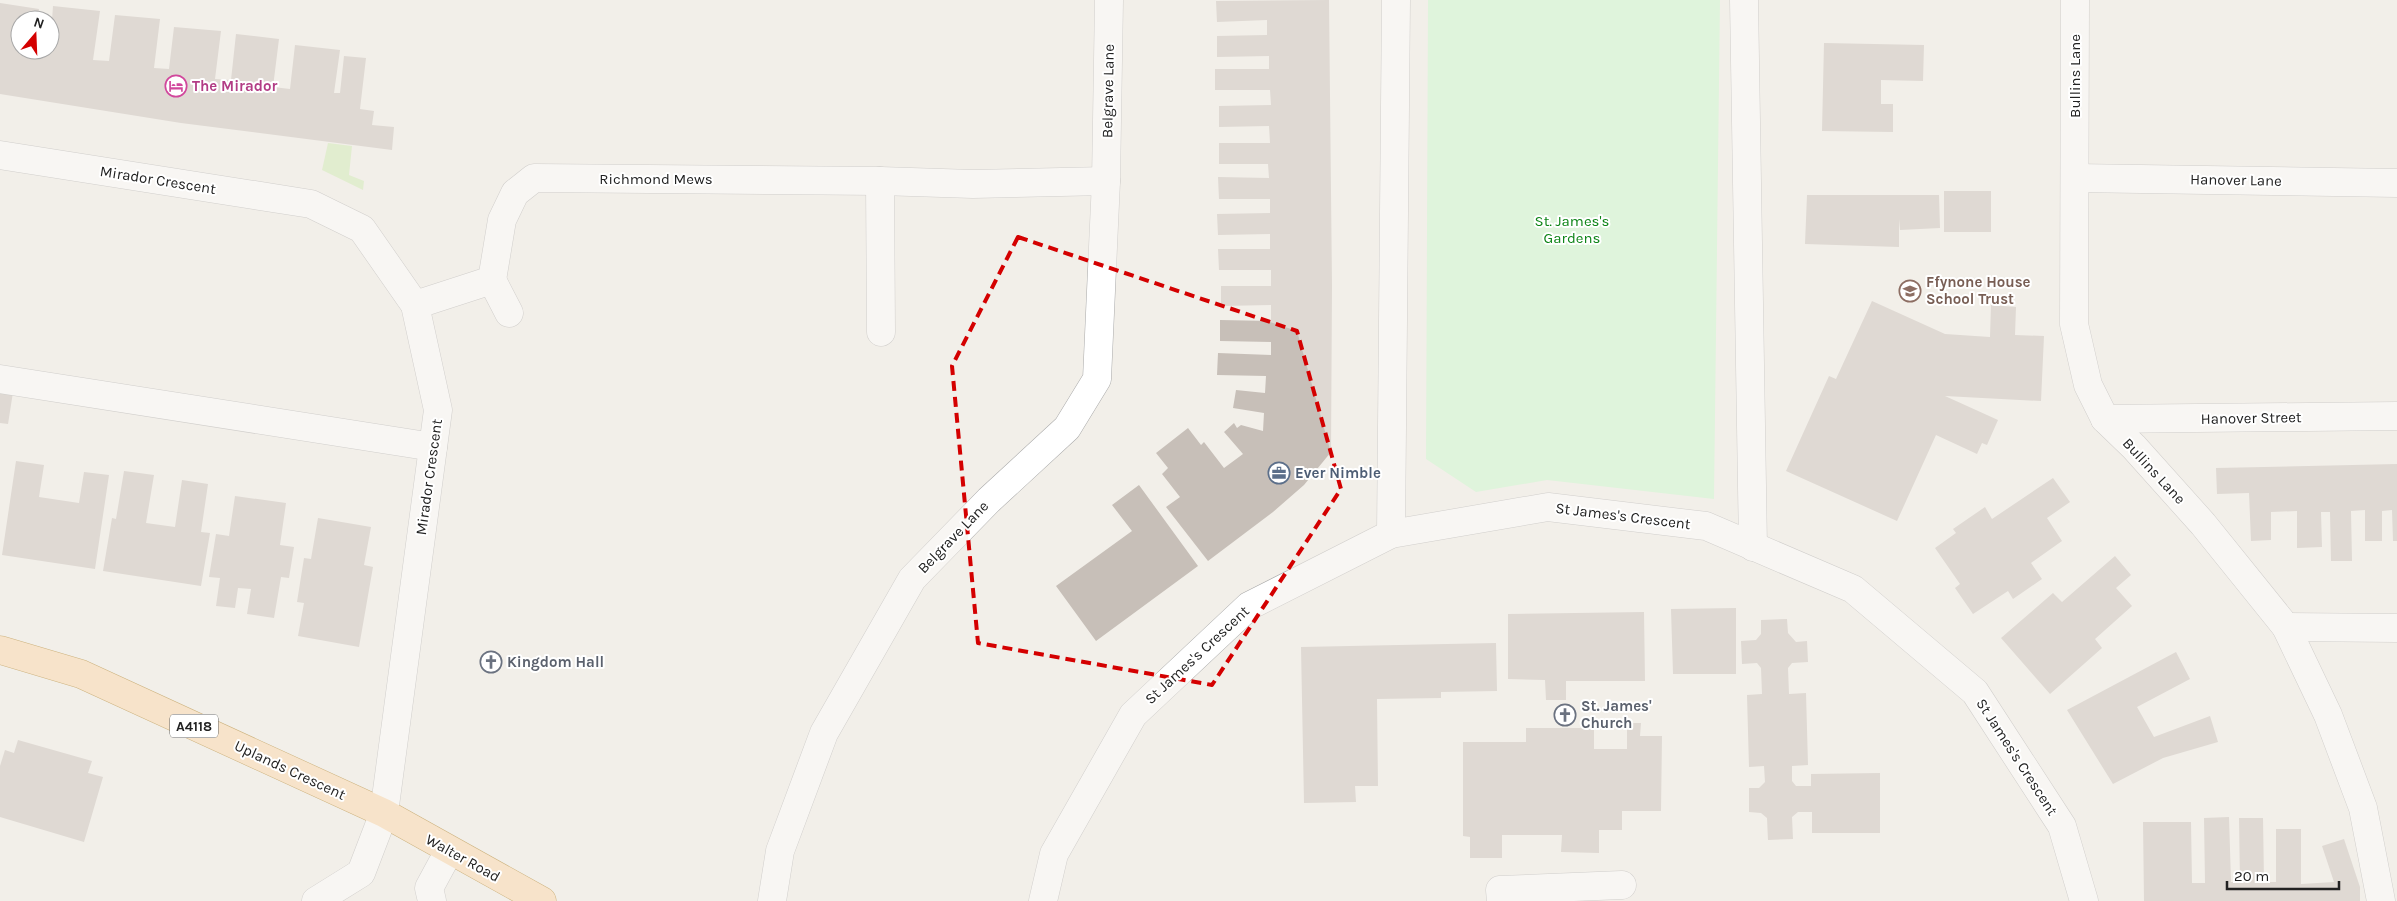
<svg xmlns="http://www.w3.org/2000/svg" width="2397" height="901" font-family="Karla,sans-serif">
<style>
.grass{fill:#cdebb0}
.park{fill:#c8facc}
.building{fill:#c7bfb8}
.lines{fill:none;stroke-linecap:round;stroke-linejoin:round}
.minor-casing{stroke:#a9a9a9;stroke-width:29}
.major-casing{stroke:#a06b00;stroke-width:29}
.minor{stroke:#fff;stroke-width:28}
.major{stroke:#fcd6a4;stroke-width:28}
.marked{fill:none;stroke:#d40000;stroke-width:4;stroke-dasharray:10 6;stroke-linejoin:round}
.labels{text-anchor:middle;stroke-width:4;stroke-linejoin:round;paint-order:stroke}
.shield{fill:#fff;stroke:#646464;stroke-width:1}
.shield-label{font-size:14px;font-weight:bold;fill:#222}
.street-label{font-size:15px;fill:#222;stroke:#fff}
.hotel-label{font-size:15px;font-weight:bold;fill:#b23c85;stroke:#fff;text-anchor:start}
.park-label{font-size:15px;fill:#0c8416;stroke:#fff}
.education-label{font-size:15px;font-weight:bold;fill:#785e54;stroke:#fff;text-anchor:start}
.service-label{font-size:15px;font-weight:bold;fill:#4e5e75;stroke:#fff;text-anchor:start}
.worship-label{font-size:15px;font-weight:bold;fill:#5b616d;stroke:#fff;text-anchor:start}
</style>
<rect width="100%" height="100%" fill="#f2efe9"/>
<!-- grass -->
<path class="grass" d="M 328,143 L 352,146 L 349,175 L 364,181 L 363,190 L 322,170 Z"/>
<!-- park -->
<path class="park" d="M 1428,0 L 1720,0 L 1714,499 L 1547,480 L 1476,492 L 1426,459 Z"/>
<!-- building -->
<g class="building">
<path d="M 1329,0 L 1332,286 L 1331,452 L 1304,485 L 1273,512 L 1208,561 L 1166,507 L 1180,497 L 1162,474 L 1168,468 L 1156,453 L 1188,428 L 1201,445 L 1204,442 L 1224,468 L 1243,454 L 1224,432 L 1234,423 L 1237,428 L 1241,425 L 1263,431 L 1264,413 L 1233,408 L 1236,390 L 1265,393 L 1266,376 L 1217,375 L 1218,353 L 1271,355 L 1271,342 L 1220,341 L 1220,320 L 1271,321 L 1271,305 L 1221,306 L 1221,286 L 1271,286 L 1271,270 L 1219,270 L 1218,249 L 1270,249 L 1270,234 L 1218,235 L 1217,214 L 1270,213 L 1270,199 L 1219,199 L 1218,177 L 1269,178 L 1268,164 L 1219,164 L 1219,143 L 1270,143 L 1269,126 L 1219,127 L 1219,106 L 1271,105 L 1270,90 L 1215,90 L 1215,69 L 1269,69 L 1269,56 L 1217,57 L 1217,36 L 1267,35 L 1267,20 L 1217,22 L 1216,1 Z"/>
<path d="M 0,3 L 39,9 L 37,20 L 20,20 L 20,50 L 32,50 L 32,53 L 46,55 L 46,50 L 50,50 L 53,6 L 100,11 L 93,60 L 109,61 L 115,15 L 160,19 L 154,68 L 169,69 L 174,27 L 221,31 L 215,79 L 231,80 L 236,34 L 279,39 L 273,87 L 290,89 L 295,45 L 340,50 L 334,93 L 340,93 L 344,56 L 366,58 L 360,109 L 374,111 L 372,125 L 394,127 L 392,150 L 181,123 L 0,94 Z"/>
<path d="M 1824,43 L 1924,45 L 1923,81 L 1881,80 L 1881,104 L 1893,104 L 1893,132 L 1822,131 Z"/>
<rect x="1944" y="191" width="47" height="41"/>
<path d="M 1807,195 L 1939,195 L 1940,228 L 1900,230 L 1899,219 L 1899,247 L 1805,244 Z"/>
<path d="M 1872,301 L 1945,334 L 1990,337 L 1991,305 L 2016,307 L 2015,335 L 2044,336 L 2041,401 L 1945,396 L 1998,420 L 1987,445 L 1982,443 L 1977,454 L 1936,435 L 1897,521 L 1786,471 L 1829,376 L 1836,379 Z"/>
<path d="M 0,390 L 13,392 L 8,424 L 0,423 Z"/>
<path d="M 16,461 L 44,465 L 39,497 L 79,503 L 84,472 L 109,475 L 95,569 L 2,555 Z"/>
<path d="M 2397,464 L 2397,541 L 2393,541 L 2392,510 L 2382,511 L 2382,541 L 2365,541 L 2365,510 L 2351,511 L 2352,561 L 2331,561 L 2330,512 L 2321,512 L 2322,547 L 2297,548 L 2297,511 L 2271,512 L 2271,540 L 2251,541 L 2249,493 L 2217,494 L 2216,468 Z"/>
<path d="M 124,471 L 154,475 L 146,523 L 175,527 L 182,480 L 208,484 L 201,532 L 210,533 L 201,586 L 103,571 L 112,518 L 116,519 Z"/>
<path d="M 2053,478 L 2070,502 L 2047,518 L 2062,541 L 2031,563 L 2042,579 L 2013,599 L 2008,591 L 1973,614 L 1955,588 L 1960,584 L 1935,548 L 1956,533 L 1953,529 L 1985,507 L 1992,519 Z"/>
<path d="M 1139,485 L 1198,566 L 1096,641 L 1056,586 L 1132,531 L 1112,505 Z"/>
<path d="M 235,496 L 286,503 L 280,545 L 294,547 L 289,578 L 281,577 L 274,618 L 247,614 L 251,589 L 238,588 L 235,608 L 216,606 L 220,578 L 209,577 L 216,534 L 229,536 Z"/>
<path d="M 318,518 L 371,527 L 364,565 L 373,567 L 359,647 L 298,636 L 304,603 L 297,602 L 304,558 L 311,559 Z"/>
<path d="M 2115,556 L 2131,575 L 2116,588 L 2132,606 L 2095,639 L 2102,648 L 2050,694 L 2001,638 L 2053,593 L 2062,602 Z"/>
<path d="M 1736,608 L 1736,674 L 1673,674 L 1671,609 Z"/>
<path d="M 1644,612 L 1645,681 L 1566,681 L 1566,700 L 1546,700 L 1545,680 L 1508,679 L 1508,614 Z"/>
<path d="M 1787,619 L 1788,633 L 1796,642 L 1807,641 L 1808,662 L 1792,663 L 1788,668 L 1789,694 L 1806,693 L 1808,765 L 1792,766 L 1792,781 L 1796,786 L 1811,786 L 1811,774 L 1880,773 L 1880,833 L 1812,833 L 1812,812 L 1798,812 L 1792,817 L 1793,839 L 1768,840 L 1767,818 L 1761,813 L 1749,812 L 1749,788 L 1759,788 L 1765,782 L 1764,766 L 1749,767 L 1747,695 L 1762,694 L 1761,668 L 1757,663 L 1742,664 L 1741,641 L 1756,640 L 1761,634 L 1761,620 Z"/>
<path d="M 1496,643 L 1497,691 L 1441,692 L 1441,698 L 1377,699 L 1378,786 L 1355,786 L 1356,802 L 1304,803 L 1301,647 Z"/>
<path d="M 2176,652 L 2190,679 L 2137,707 L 2154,737 L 2210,716 L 2218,742 L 2163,758 L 2113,784 L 2067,710 Z"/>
<path d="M 1627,723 L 1641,723 L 1640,736 L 1662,736 L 1661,811 L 1622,811 L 1622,830 L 1599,830 L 1599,853 L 1561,852 L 1562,835 L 1502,835 L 1502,858 L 1470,858 L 1470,837 L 1463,836 L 1463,742 L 1526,742 L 1526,728 L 1594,728 L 1594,749 L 1627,749 Z"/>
<path d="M 18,740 L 92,761 L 88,773 L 103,777 L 84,842 L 0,817 L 0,766 L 5,750 L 14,753 Z"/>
<path d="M 2229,817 L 2231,882 L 2240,882 L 2239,818 L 2263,818 L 2264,882 L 2276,882 L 2276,829 L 2301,829 L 2301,884 L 2334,882 L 2322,846 L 2344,839 L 2360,887 L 2360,901 L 2144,901 L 2143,822 L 2191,822 L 2192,883 L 2205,883 L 2204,818 Z"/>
</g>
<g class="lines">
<!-- minor casing -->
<g class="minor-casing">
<g id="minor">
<path d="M 1744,0 L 1753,547"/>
<path d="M 2075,0 L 2074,324 L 2088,385 L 2105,419 L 2134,447 L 2203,524 L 2286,627 L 2328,715 L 2363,808 L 2381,901"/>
<path d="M 0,155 L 311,204 L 362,229 L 415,305 L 438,410 L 384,813 L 361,873 L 316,901"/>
<path d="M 2075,178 L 2397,183"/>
<path d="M 880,181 L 881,332"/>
<path d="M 492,280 L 509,313"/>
<path d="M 415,305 L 492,280 L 502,220 L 515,193 L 534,178 L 880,181 L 973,184 L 1106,181"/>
<path d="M 0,379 L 433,447"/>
<path d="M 2105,419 L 2397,416"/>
<path d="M 1391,534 L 1396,0"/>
<path d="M 2286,627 L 2397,628"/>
<path d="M 432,901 L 429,888 L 449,851"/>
<path d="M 772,901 L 780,851 L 824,733 L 912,579 L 989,500 L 1067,428 L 1097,379 L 1106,181 L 1109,0"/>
<path d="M 1043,901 L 1054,854 L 1133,715 L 1249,606 L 1391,534 L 1548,507 L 1706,526 L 1853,589 L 1975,692 L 2062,826 L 2084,901"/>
<path d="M 1501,901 L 1500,890 L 1622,885"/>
</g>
</g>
<!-- major casing -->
<g class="major-casing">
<path id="major" d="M 0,650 L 81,674 L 384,813 L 542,901"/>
</g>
<!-- minor -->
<use href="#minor" class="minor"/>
<!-- major -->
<use href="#major" class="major"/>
</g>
<!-- marked area -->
<path d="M0 0H2397V901H0ZM 1018,237 L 1297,331 L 1341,489 L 1212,685 L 978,643 L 952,366 Z" fill="#f2efe9" fill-opacity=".55" fill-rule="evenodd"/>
<path class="marked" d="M 1018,237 L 1297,331 L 1341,489 L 1212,685 L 978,643 L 952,366 Z"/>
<!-- icons -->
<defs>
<g id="hotel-ring" transform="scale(1.125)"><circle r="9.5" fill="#fff" stroke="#d1479c" stroke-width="1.5"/><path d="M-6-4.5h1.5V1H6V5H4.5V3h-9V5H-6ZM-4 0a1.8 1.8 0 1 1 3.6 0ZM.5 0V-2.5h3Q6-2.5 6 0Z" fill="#d1479c"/></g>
<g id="school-ring" transform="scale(1.125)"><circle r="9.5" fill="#fff" stroke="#8d6e63" stroke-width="1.5"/><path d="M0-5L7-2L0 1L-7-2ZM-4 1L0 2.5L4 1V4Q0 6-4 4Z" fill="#8d6e63"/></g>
<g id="office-ring" transform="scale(1.125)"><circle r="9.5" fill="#fff" stroke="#5c6f8a" stroke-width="1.5"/><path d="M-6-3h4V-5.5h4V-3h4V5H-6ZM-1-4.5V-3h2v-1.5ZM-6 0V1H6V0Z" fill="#5c6f8a"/></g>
<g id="church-ring" transform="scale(1.125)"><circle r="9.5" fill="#fff" stroke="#6b7280" stroke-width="1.5"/><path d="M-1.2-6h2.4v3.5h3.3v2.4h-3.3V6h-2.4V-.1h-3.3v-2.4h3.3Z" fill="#6b7280"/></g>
</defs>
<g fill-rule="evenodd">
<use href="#hotel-ring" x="176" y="86"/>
<use href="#school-ring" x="1910" y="291"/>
<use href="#office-ring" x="1279" y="473"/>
<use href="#church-ring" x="491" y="662"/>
<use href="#church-ring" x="1565" y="715"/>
</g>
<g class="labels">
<!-- shield labels -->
<rect class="shield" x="170" y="714.5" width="48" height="23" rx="4"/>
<g class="shield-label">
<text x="194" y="731">A4118</text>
</g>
<!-- street labels -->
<g class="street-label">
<text transform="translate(2075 76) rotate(-90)" y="5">Bullins Lane</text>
<text transform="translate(1108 91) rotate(-89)" y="5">Belgrave Lane</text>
<text x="656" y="184">Richmond Mews</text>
<text transform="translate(158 180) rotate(9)" y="5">Mirador Crescent</text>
<text transform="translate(2236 180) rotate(1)" y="5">Hanover Lane</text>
<text transform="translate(2251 418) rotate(-1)" y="5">Hanover Street</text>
<text transform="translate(2154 471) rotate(47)" y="5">Bullins Lane</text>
<text transform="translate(429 477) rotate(-82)" y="5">Mirador Crescent</text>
<text transform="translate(1623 516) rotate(7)" y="5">St James's Crescent</text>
<text transform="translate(953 537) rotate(-46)" y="5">Belgrave Lane</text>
<text transform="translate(1197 655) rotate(-43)" y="5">St James's Crescent</text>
<text transform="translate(2017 757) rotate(57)" y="5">St James's Crescent</text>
<text transform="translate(290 770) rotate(25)" y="5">Uplands Crescent</text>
<text transform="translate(463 858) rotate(29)" y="5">Walter Road</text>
</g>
<!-- hotel labels -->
<g class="hotel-label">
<text x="192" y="91">The Mirador</text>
</g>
<!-- park labels -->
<g class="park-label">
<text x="1572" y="226">St. James's<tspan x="1572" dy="17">Gardens</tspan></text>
</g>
<!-- education labels -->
<g class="education-label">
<text x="1926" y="287">Ffynone House<tspan x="1926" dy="17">School Trust</tspan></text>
</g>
<!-- service labels -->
<g class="service-label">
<text x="1295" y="478">Ever Nimble</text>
</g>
<!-- worship labels -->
<g class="worship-label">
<text x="507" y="667">Kingdom Hall</text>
<text x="1581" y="711">St. James'<tspan x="1581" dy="17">Church</tspan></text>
</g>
</g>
<!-- north arrow -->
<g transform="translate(35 35) rotate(19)"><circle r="24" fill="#ffffff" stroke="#a7a7a7"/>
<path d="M0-4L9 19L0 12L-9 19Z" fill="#d40000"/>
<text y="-8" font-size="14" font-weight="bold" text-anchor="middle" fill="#222222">N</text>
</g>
<!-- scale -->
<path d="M2227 881v8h112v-8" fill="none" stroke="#222222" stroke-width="2.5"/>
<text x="2234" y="881" font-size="15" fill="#222222" stroke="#ffffff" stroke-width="4" paint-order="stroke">20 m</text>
</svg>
